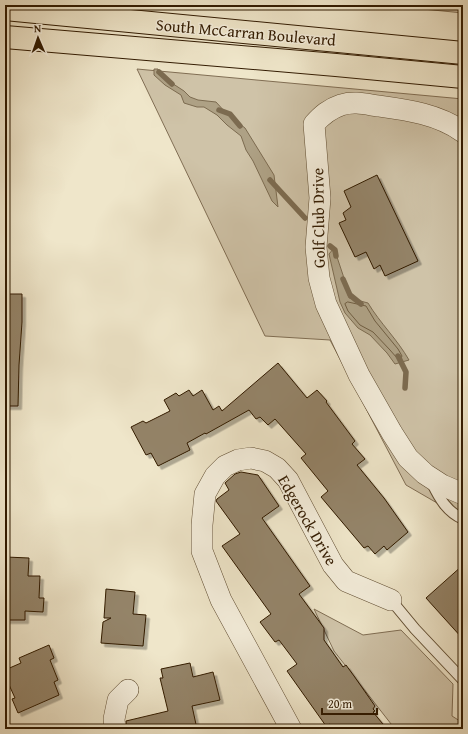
<svg xmlns="http://www.w3.org/2000/svg" width="468" height="734" font-family="'Gentium Book Plus',serif">
<style>
.green{fill:#cfc3a8;stroke:#806e54}
.water{fill:#aea185;stroke:#7c6b50}
.lines{fill:none;stroke-linecap:round;stroke-linejoin:round}
.shore{stroke:#705e42;stroke-width:1}
.stream{stroke:#7c6b50;stroke-width:5.5}
.building{fill:#948469;stroke:#311a00;filter:url(#shadow)}
.lane-casing{stroke:#604d32;stroke-width:12}
.street-casing{stroke:#604d32;stroke-width:22}
.primary-casing{stroke:#311a00;stroke-width:24}
.lane{stroke:#f5efdd;stroke-width:10}
.street{stroke:#f5efdd;stroke-width:21}
.primary{stroke:#efe6ca;stroke-width:22}
.labels{text-anchor:middle;stroke-width:3;stroke-linejoin:round;paint-order:stroke}
.street-label{font-size:16px;fill:#311a00;stroke:#f5efdd}
</style>
<defs>
<filter id="shadow"><feDropShadow dx="3.5" dy="3.5" stdDeviation="0" flood-color="#0004"/></filter>
</defs>
<rect width="100%" height="100%" fill="#efe6ca"/>
<filter id="stains"><feTurbulence type="fractalNoise" baseFrequency=".005" numOctaves="4"/><feColorMatrix values="0 0 0 0 .2 0 0 0 0 .09 0 0 0 0 .02 0 0 0 .5 -.17"/></filter>
<radialGradient id="worn" r=".72"><stop offset=".6" stop-color="#630" stop-opacity="0"/><stop offset="1" stop-color="#630" stop-opacity=".3"/></radialGradient>
<!-- green -->
<g class="green">
<path d="M 383,5 L 463,5 L 463,13 Z"/>
<path d="M 137,69 L 463,99 L 463,518 L 406,485 L 330,340 L 265,336 Z"/>
<path d="M 314,609 L 363,635 L 401,630 L 453,684 L 452,716 L 463,723 L 463,729 L 395,729 L 334,651 Z"/>
</g>
<!-- water -->
<g class="water">
<path d="M 154,69 L 158,69 L 158,74 L 184,91 L 190,97 L 198,100 L 216,102 L 227,114 L 245,128 L 274,175 L 278,207 L 272,201 L 253,161 L 246,150 L 241,136 L 227,125 L 217,115 L 204,107 L 197,107 L 184,103 L 181,95 L 165,85 L 154,75 Z"/>
<path d="M 334,248 L 343,275 L 349,298 L 368,303 C 380,323 397,339 409,360 L 395,364 L 387,353 L 370,335 L 358,328 L 345,313 L 340,302 L 329,254 Z"/>
</g>
<g class="lines">
<!-- shore -->
<path class="shore" d="M 348,302 L 366,306 L 375,321 L 398,349 L 402,356 L 401,358 L 397,358 L 390,350 L 373,332 L 360,325 L 348,311 L 345,304 Z"/>
<!-- stream -->
<g class="stream">
<path d="M 159,72 L 172,84"/>
<path d="M 219,110 L 230,114 L 240,126"/>
<path d="M 270,180 L 305,218"/>
<path d="M 330,246 L 335,250 L 336,256"/>
<path d="M 343,279 L 350,295 L 361,304"/>
<path d="M 398,356 L 406,372 L 405,388"/>
</g>
</g>
<!-- building -->
<g class="building">
<path d="M 377,175 L 418,261 L 385,276 L 380,265 L 374,269 L 366,252 L 355,257 L 339,223 L 346,220 L 343,213 L 351,207 L 344,191 Z"/>
<path d="M 5,294 L 22,294 L 22,322 L 19,365 L 18,406 L 5,406 Z"/>
<path d="M 278,363 L 307,398 L 317,390 L 327,401 L 326,402 L 355,441 L 352,444 L 365,459 L 357,465 L 384,498 L 408,532 L 387,550 L 384,546 L 375,554 L 368,546 L 364,548 L 348,529 L 321,497 L 328,491 L 301,458 L 306,454 L 275,419 L 268,425 L 260,417 L 256,419 L 249,410 L 206,434 L 205,433 L 187,443 L 190,450 L 158,466 L 151,453 L 146,455 L 131,427 L 143,421 L 146,423 L 170,411 L 164,400 L 176,393 L 179,396 L 189,390 L 193,396 L 202,390 L 213,410 L 219,406 L 222,411 Z"/>
<path d="M 241,472 L 258,475 L 279,506 L 262,518 L 310,586 L 299,594 L 324,628 L 324,640 L 343,667 L 346,665 L 354,676 L 375,706 L 373,709 L 375,711 L 373,712 L 387,729 L 334,729 L 330,724 L 326,726 L 287,671 L 297,664 L 279,640 L 275,642 L 260,622 L 271,614 L 222,546 L 240,534 L 216,501 L 217,499 L 229,490 L 225,483 L 235,474 Z"/>
<path d="M 6,557 L 29,558 L 28,576 L 40,576 L 39,598 L 44,598 L 43,612 L 25,611 L 25,620 L 5,620 Z"/>
<path d="M 463,565 L 463,639 L 426,598 Z"/>
<path d="M 106,589 L 135,592 L 133,614 L 146,615 L 143,646 L 101,643 L 103,622 L 111,618 L 104,618 Z"/>
<path d="M 49,645 L 54,658 L 50,660 L 58,680 L 54,682 L 59,695 L 18,713 L 12,699 L 15,698 L 5,676 L 5,670 L 21,663 L 19,658 Z"/>
<path d="M 190,663 L 193,677 L 213,672 L 220,700 L 192,706 L 197,729 L 127,729 L 126,721 L 168,711 L 160,678 L 163,678 L 161,669 Z"/>
</g>
<g class="lines">
<!-- lane casing -->
<g class="lane-casing">
<g id="lane">
<path d="M 432,483 C 439,498 447,512 463,519"/>
<path d="M 391,600 L 415,629 L 463,680"/>
</g>
</g>
<!-- street casing -->
<g class="street-casing">
<g id="street">
<path d="M 463,132 C 438,114 407,110 378,106 C 365,104 354,101 341,105 C 329,109 322,115 314,124 L 320,198 L 316,247 L 319,278 L 326,304 L 359,375 L 392,433 L 408,458 L 425,474 L 442,485 L 463,494"/>
<path d="M 115,729 L 114,719 L 118,700 L 128,690"/>
<path d="M 291,729 L 221,600 L 202,551 L 202,525 L 205,494 L 215,476 L 225,466 L 238,460 L 251,458 L 265,461 L 277,468 L 288,480 L 333,565 L 346,581 L 391,600"/>
</g>
</g>
<!-- primary casing -->
<g class="primary-casing">
<g id="primary">
<path d="M 5,9 L 463,53"/>
<path d="M 5,37 L 336,65 L 463,77"/>
</g>
</g>
<!-- lane -->
<use href="#lane" class="lane"/>
<!-- street -->
<use href="#street" class="street"/>
<!-- primary -->
<use href="#primary" class="primary"/>
</g>
<g class="labels">
<!-- street labels -->
<g class="street-label">
<text transform="translate(246 32) rotate(5)" y="6">South McCarran Boulevard</text>
<text transform="translate(318 218) rotate(-91)" y="6">Golf Club Drive</text>
<text transform="translate(308 520) rotate(60)" y="6">Edgerock Drive</text>
</g>
</g>
<!-- margin -->
<rect width="468" height="734" fill="none" stroke="#efe6ca" stroke-width="20"/>
<rect x="6" y="6" width="456" height="722" fill="none" stroke="#311a00" stroke-width="2"/>
<rect x="10" y="10" width="448" height="714" fill="none" stroke="#311a00"/>
<!-- north arrow -->
<g transform="translate(38 38) rotate(358)" stroke="#f5efdd" stroke-width="3" paint-order="stroke">
<path d="M0-3L7 15L0 10L-7 15Z" fill="#311a00"/>
<text y="-6" font-size="11" font-weight="bold" text-anchor="middle" fill="#311a00">N</text>
</g>
<!-- scale -->
<path d="M322 708v6h55v-6" fill="none" stroke="#311a00" stroke-width="2"/>
<text x="328" y="708" font-size="12" fill="#311a00" stroke="#f5efdd" stroke-width="3" paint-order="stroke">20 m</text>
<rect width="100%" height="100%" filter="url(#stains)"/>
<rect width="100%" height="100%" fill="url(#worn)"/>
</svg>
